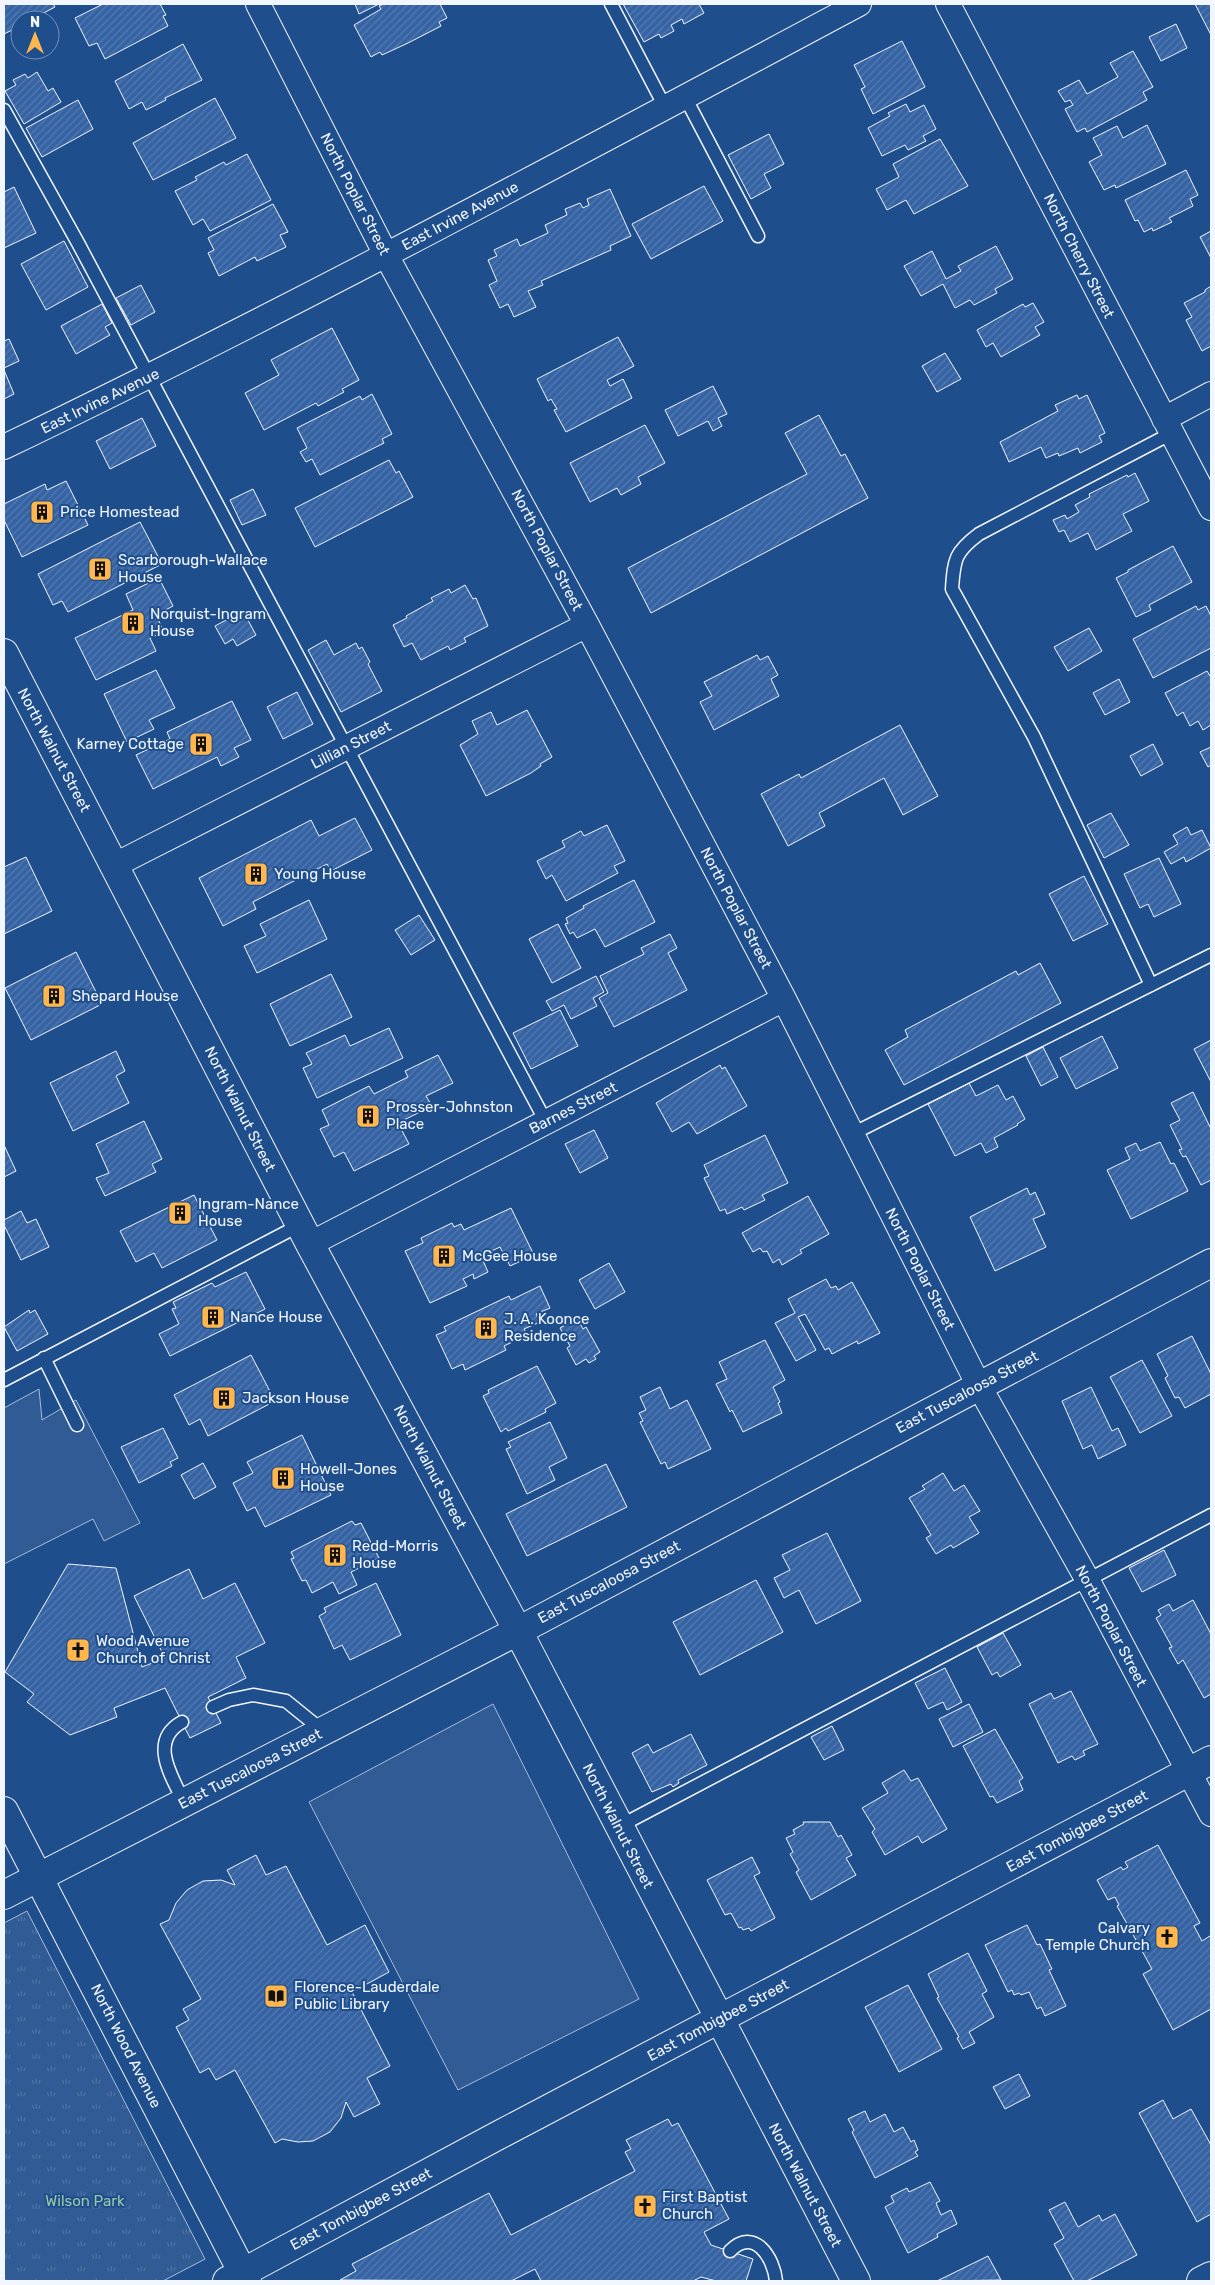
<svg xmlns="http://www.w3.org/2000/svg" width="1215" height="2285" viewBox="0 0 1215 2285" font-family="Rubik,sans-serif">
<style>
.grass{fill:url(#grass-tufts);stroke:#a8bbd7}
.pitch{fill:#305b95;stroke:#a8bbd7}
.building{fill:url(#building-hatch);stroke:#f2f6ff}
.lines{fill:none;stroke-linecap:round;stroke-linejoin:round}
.service-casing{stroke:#f2f6ff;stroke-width:15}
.minor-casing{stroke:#f2f6ff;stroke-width:26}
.tertiary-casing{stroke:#f2f6ff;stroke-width:30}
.secondary-casing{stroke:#f2f6ff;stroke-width:30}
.service{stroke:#1f4e8c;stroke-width:12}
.minor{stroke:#1f4e8c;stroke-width:24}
.tertiary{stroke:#1f4e8c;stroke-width:28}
.secondary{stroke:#1f4e8c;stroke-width:28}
.labels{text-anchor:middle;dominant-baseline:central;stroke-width:4;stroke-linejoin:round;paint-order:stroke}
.street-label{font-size:15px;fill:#f2f6ff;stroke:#1f4e8c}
.poi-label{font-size:15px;fill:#f2f6ff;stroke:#1f4e8c;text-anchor:start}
.park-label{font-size:15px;fill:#97c8a6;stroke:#1f4e8c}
</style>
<defs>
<pattern id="grass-tufts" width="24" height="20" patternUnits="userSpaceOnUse" patternTransform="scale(1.25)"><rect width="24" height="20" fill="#305b95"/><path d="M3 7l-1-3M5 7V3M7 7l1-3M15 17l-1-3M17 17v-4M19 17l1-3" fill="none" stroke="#4e73a5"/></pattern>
<pattern id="building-hatch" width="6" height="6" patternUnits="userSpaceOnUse" patternTransform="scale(1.25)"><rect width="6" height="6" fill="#3563a3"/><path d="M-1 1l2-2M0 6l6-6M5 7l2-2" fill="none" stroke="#537ab1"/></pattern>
</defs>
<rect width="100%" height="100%" fill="#1f4e8c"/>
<path class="grass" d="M27 1911 205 2259 163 2281H4V1923Z"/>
<path class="pitch" d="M39 1389 42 1420 76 1400 140 1523 104 1541 93 1519 4 1564V1408Z
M493 1704 639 1999 458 2090 309 1802Z"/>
<path class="building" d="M4 4H53L55 7 30 20H20V26L4 34Z
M103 4H160L166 15 163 16 168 26 105 59 97 43 89 46 75 18Z
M355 4H379L359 14Z
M384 4H440L447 18 439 22 441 26 408 43 382 55 380 52 371 57 354 25 381 9 379 6Z
M623 4H699L704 13 684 24 682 19 671 25 674 31 661 38 659 34 644 42Z
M1195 4H1211V35Z
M1176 24 1187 48 1161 61 1149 37Z
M902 41 925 87 873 114 861 89 865 87 854 65Z
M183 44 202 80 165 98 166 100 146 110 142 102 129 109 115 81Z
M1133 51 1153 87 1143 92 1147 100 1087 132 1085 128 1077 132 1065 109 1073 105 1070 100 1065 102 1058 91 1079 80 1087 94 1118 77 1110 63Z
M37 72 48 91 53 88 61 102 24 124 5 91 16 85 13 80 25 74 28 78Z
M215 98 236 138 153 180 133 143Z
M78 100 93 129 42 157 26 128Z
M906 104 910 112 924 105 936 129 923 136 926 141 908 150 905 145 882 156 868 128 890 116 888 113Z
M1147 125 1166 164 1116 188 1115 185 1104 190 1089 162 1102 155 1093 138 1117 126 1123 138Z
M769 134 784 164 764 174 771 188 751 199 728 155Z
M940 139 968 186 914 214 906 200 887 210 876 189 899 177 893 164Z
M247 154 271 200 210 231 203 219 193 225 175 191 197 180 195 177 224 162 226 165Z
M1186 170 1198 195 1190 199 1193 206 1169 218 1172 222 1153 231 1152 228 1144 232 1138 220 1135 221 1125 200Z
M704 186 723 221 651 259 632 224Z
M14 187 36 233 4 248V192Z
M610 189 631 236 610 246 611 250 541 281 543 285 528 291 536 307 514 317 508 304 500 308 489 285 497 281 488 260 497 256 494 250 517 239 520 246 548 233 545 225 567 215 565 209 580 203 583 208 589 205 587 199Z
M273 204 288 232 280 235 286 247 257 261 255 257 219 276 208 253 214 250 208 238Z
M1211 231V258L1200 237Z
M64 241 88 287 46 310 21 264Z
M996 246 1013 279 995 289 997 293 974 305 970 300 955 308 943 284 921 296 904 266 932 251 946 279 961 271 958 266Z
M141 285 155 312 131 325 116 298Z
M1211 286V346L1202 351 1186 320 1192 317 1184 303 1205 292V290Z
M1033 303 1044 322 1035 327 1040 335 1001 357 993 343 986 347 977 330 1023 304 1025 307Z
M102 304 112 323 105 327 110 335 76 354 61 326Z
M332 328 359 380 342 389 344 392 318 406 316 403 264 430 245 393 279 375 271 360Z
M618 337 634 366 607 380 610 386 623 379 632 398 566 432 554 410 557 409 551 399 548 401 537 379Z
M9 339 19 361 4 368V341Z
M945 353 961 379 937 392 922 366Z
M4 370 14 394 4 399Z
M713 386 727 414 718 418 722 426 713 431 708 421 678 436 665 410Z
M372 394 392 434 382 439 384 443 320 475 312 459 306 462 300 452 307 448 297 428 360 396 362 400Z
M1077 395 1079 399 1087 395 1105 433 1099 436 1102 442 1080 453 1078 448 1059 456 1058 453 1046 458 1041 447 1009 462 1000 442 1058 411 1055 405Z
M819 415 841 456 845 454 868 498 651 613 628 568 807 474 785 433Z
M142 418 156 446 110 469 96 441Z
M645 425 665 463 638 477 641 484 621 495 617 488 590 502 570 463Z
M389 460 396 473 399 471 413 497 315 547 295 508Z
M1135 473 1149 501 1123 514 1132 531 1096 550 1088 533 1070 542 1064 530 1059 532 1053 520 1065 515 1067 519 1079 512 1075 505 1090 497 1089 494 1127 475 1128 477Z
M66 481 88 525 22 557 4 520V504L45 484 47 490Z
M253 489 266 515 242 525 230 500Z
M140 522 162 564 68 612 62 601 53 605 38 574Z
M1173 546 1192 582 1149 605 1151 610 1136 617 1116 578 1128 572V570Z
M159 578 173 606 156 615 164 632 150 638 156 651 96 680 75 638 133 610 126 594Z
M465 585 473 599 476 598 488 626 464 638 466 642 450 650 448 646 421 660 412 643 404 647 393 625 407 618 406 616 433 601 431 598 449 589 451 593Z
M1196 606 1198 610 1206 606 1211 616V648L1153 678 1133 639Z
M243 611 256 635 237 646 233 639 225 644 215 626Z
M1089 628 1102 651 1068 671 1054 647Z
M326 640 334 655 356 643 359 649 362 647 370 662 368 664 382 691 341 712 308 650Z
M757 655 760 660 768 656 778 675 771 679 779 696 714 730 700 702 712 696 704 682Z
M156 670 175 708 149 720 154 729 127 742 104 694Z
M1207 671 1210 676 1211 675V725L1203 730 1198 721 1190 726 1183 712 1177 716 1165 693Z
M1119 679 1130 702 1105 715 1093 693Z
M297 692 313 724 283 739 267 707Z
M232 701 251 740 234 748 239 757 221 766 217 757 153 789 136 755 170 739 167 732Z
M527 710 552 757 540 764 541 766 531 773 486 796 460 745 478 734 472 721 491 712 497 725Z
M900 725 938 796 903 815 884 778 819 813 825 826 788 846 761 794 799 774 801 778Z
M1153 744 1163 764 1141 776 1130 756Z
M1211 747V765L1208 767 1200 752Z
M1111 813 1129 845 1104 858 1087 825Z
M355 818 372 850 331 871 327 864 253 902 256 909 223 926 199 878 311 820 319 836Z
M607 825 625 861 614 866 618 873 566 901 552 875 546 879 537 861 565 847 562 841 581 831 584 836Z
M1187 827 1191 835 1202 830 1211 848 1186 862 1184 857 1171 864 1164 852 1178 844 1173 835Z
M26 857 52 911 4 934V867Z
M1159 858 1181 904 1154 917 1148 904 1140 908 1124 874Z
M1084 876 1108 924 1073 941 1049 894Z
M634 880 655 922 605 947 595 929 577 938 573 932 570 934 565 924 568 923 566 918 584 908 583 906Z
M309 900 327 939 257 973 244 946 266 936 260 924Z
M419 915 435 940 411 955 395 930Z
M558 924 581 968 552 983 529 939Z
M670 934 677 948 668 953 687 990 614 1027 599 998 608 993 600 976 644 954 641 948Z
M76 952 102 1004 31 1040 5 988Z
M1040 963 1061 1003 904 1085 885 1050 908 1037 905 1030 1016 971 1018 975Z
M331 974 352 1017 290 1046 270 1004Z
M596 976 604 992 593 998 597 1006 571 1019 564 1005 552 1011 546 1001Z
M560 1010 578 1046 531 1069 513 1033Z
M389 1028 403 1058 317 1098 303 1068 312 1064 306 1053 345 1035 350 1046Z
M1102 1036 1118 1068 1076 1089 1060 1058Z
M1211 1040V1082L1194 1049Z
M1043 1047 1058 1077 1041 1086 1026 1056Z
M116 1051 125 1071 116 1076 129 1103 73 1131 50 1083Z
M438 1055 453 1083 426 1096 432 1106 398 1123 409 1144 354 1171 344 1152 334 1157 320 1129 329 1125 322 1110 369 1086 374 1094 408 1077 405 1071Z
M720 1065 722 1069 725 1067 747 1106 697 1134 689 1122 672 1132 656 1103Z
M969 1083 976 1096 998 1085 1006 1100 1013 1096 1025 1119 1017 1124 1018 1125 994 1138 998 1147 986 1153 981 1143 955 1156 928 1104Z
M1193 1092 1211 1129V1180L1201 1185 1186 1156 1183 1157 1179 1150 1182 1149 1170 1125 1180 1120 1171 1103Z
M144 1121 162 1159 152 1164 156 1172 105 1196 96 1178 109 1173 96 1144Z
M594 1130 608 1158 580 1173 565 1144Z
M765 1135 788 1183 762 1195 765 1200 744 1210 742 1207 727 1214 725 1209 720 1211 704 1178 709 1176 704 1165Z
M1160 1142 1171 1164 1174 1163 1188 1191 1131 1219 1107 1170 1130 1159 1125 1148 1136 1143 1140 1151Z
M4 1145 16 1171 4 1177Z
M1027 1188 1030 1195 1035 1192 1045 1214 1033 1219 1046 1247 995 1271 970 1217Z
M194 1195 217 1240 162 1268 154 1253 136 1262 120 1231Z
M808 1196 829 1234 800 1250 802 1253 782 1265 779 1259 773 1263 767 1251 763 1252 760 1248 753 1252 742 1233Z
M511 1208 534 1255 510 1266 500 1247 481 1256 488 1272 474 1279 473 1274 463 1279 467 1286 430 1303 405 1251 423 1243 421 1238 452 1223 454 1227 461 1224 464 1230Z
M21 1211 27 1223 36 1219 49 1247 21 1260 4 1225V1220Z
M609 1263 625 1292 595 1309 579 1280Z
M246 1272 265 1309 170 1356 159 1334 179 1324 172 1309 176 1308 173 1302 212 1283 215 1287Z
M826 1279 831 1288 836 1286 838 1290 852 1282 880 1333 858 1344 857 1341 832 1354 829 1348 825 1350 805 1314 798 1317 816 1350 796 1361 775 1323 795 1313 788 1299Z
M540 1286 550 1308 536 1314 540 1322 524 1329 527 1335 504 1346 506 1350 465 1370 463 1364 452 1369 436 1335 446 1331 444 1327 509 1296 511 1300Z
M29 1310 30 1313 35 1310 48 1334 17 1351 4 1327Z
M577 1318 583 1329 586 1327 600 1352 594 1356 596 1359 589 1363 586 1359 576 1365 567 1348 570 1346 560 1328Z
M1192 1336 1211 1374V1394L1185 1408 1179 1397 1175 1398 1165 1378 1168 1376 1157 1354Z
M765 1340 785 1380 773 1387 780 1402 778 1403 782 1413 743 1432 732 1410 730 1412 716 1384 727 1379 719 1362Z
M251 1355 275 1401 208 1436 200 1419 189 1425 174 1395Z
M1142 1360 1172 1416 1140 1433 1110 1377Z
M537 1366 556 1403 545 1409 546 1412 508 1431 506 1428 501 1432 483 1396 489 1393 488 1390Z
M660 1387 670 1409 687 1400 711 1449 668 1469 665 1462 661 1464 640 1422 643 1421 639 1413 646 1410 640 1397Z
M1091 1387 1112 1431 1118 1428 1126 1445 1098 1459 1092 1445 1083 1449 1062 1401Z
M550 1422 567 1458 549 1467 555 1480 527 1494 506 1449 511 1447 508 1442Z
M163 1428 178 1458 170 1462 172 1466 139 1483 121 1447Z
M302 1435 331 1495 265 1527 255 1507 247 1511 233 1483 253 1473 247 1462Z
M203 1463 216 1487 194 1499 181 1475Z
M606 1464 627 1507 527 1556 506 1514Z
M943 1473 954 1491 964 1485 969 1493 980 1511 969 1517 979 1533 953 1548 951 1545 936 1554 926 1538 931 1535 909 1498 925 1489 922 1486Z
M352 1521 355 1525 361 1523 379 1558 351 1572 357 1585 339 1594 333 1582 312 1593 306 1580 302 1581 291 1559 294 1558 291 1552Z
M827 1533 861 1601 816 1624 799 1590 784 1598 774 1578 790 1570 782 1555Z
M1164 1550 1176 1575 1142 1592 1129 1568Z
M68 1564 116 1568 142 1667 165 1658 134 1596 189 1569 203 1599 235 1583 265 1643 236 1657 246 1678 208 1697 221 1723 190 1738 165 1688 114 1708 117 1717 70 1735 27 1702 34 1694 5 1672Z
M756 1580 783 1632 700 1675 673 1622Z
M376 1583 401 1635 350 1660 342 1645 334 1649 319 1616 326 1612 324 1608Z
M1193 1600 1211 1634V1694L1204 1698 1183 1660 1178 1664 1169 1648 1172 1647 1156 1618 1161 1615 1158 1610 1169 1604 1173 1611Z
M1003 1633 1021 1665 1000 1677 997 1672 992 1675 977 1647Z
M945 1668 962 1702 947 1710 943 1702 928 1709 915 1683Z
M1071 1691 1098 1744 1083 1751 1085 1755 1075 1760 1072 1756 1058 1763 1029 1704 1051 1693 1054 1699Z
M969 1704 983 1732 953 1747 939 1719Z
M832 1726 844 1750 824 1760 811 1737Z
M995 1729 1023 1778 1019 1781 1023 1790 997 1803 993 1796 990 1797 963 1746Z
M691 1734 707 1765 678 1780 679 1783 673 1787 671 1784 652 1792 632 1753 648 1744 653 1753Z
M904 1770 911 1781 918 1778 947 1829 922 1843 918 1836 885 1855 872 1832 875 1829 862 1808 888 1793 882 1783Z
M803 1822H830L838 1837 841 1835 852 1855 846 1858 856 1875 811 1900 796 1872 799 1870 790 1854 793 1852 786 1838 795 1834 793 1830 804 1824Z
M1158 1845 1200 1923 1194 1926 1202 1941 1210 1936 1211 1938V2009L1173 2030 1143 1974 1152 1969 1117 1906 1119 1905 1115 1897 1108 1900 1097 1880 1121 1867 1123 1870 1128 1867 1125 1862Z
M256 1855 266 1875 286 1866 327 1945 365 1925 389 1972 352 1992 390 2066 367 2078 380 2104 354 2117 346 2102 341 2118 330 2132 313 2141 298 2142 282 2139 275 2143 235 2070 216 2080 209 2068 200 2073 176 2027 189 2020 183 2009 201 1999 160 1924 169 1920 176 1903 187 1890 203 1881 221 1880 235 1885 227 1870Z
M752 1857 760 1873 754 1876 775 1918 751 1931 749 1928 743 1930 741 1927 739 1928 731 1913 725 1915 707 1880Z
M1027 1925 1037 1945 1040 1944 1052 1969 1049 1970 1066 2006 1045 2016 1041 2007 1037 2009 1029 1992 1021 1995 1019 1993 1014 1995 1012 1990 1008 1992 985 1945Z
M968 1953 987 1991 982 1994 994 2017 969 2032 975 2043 963 2049 957 2038 959 2037 937 1998 939 1997 928 1974Z
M908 1985 942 2049 899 2072 865 2007Z
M1019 2074 1030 2096 1005 2109 993 2087Z
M1163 2100 1173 2119 1191 2109 1211 2145V2214L1197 2222 1139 2113Z
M865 2111 870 2122 885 2114 894 2132 903 2127 911 2142 914 2140 918 2150 915 2152 918 2156 875 2178 852 2132 854 2130 848 2119Z
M668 2119 672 2126 678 2123 729 2219 704 2232 711 2245 753 2259 746 2281H716L701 2277 693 2281H541L535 2269 511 2281 340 2280 356 2271 352 2264 489 2193 511 2235 635 2171 625 2152 631 2149 626 2140Z
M930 2182 940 2201 936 2203 941 2215 951 2210 957 2224 937 2234 938 2237 908 2253 885 2207 894 2202 891 2196 907 2188 909 2192Z
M1065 2202 1078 2227 1099 2215 1102 2221 1115 2214 1137 2255 1087 2281H1074L1054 2244 1064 2238 1049 2210Z
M988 2256 1001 2280 937 2281Z"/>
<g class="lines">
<g class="service-casing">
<path id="service" d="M611 4 665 107
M685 97 758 236
M4 110 78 243 546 1122
M1151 985 1034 737 952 589C954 559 955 552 979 534L1172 433
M852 1134 1211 955
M44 1358 77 1425
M4 1380 300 1225
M213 1707 229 1700 253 1695 286 1701 323 1731
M182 1722C148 1741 172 1777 184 1802
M618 1827 1211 1515
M730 2251C754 2226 774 2258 776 2281"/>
</g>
<g class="minor-casing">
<path id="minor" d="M258 4 386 255 587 625 784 999 979 1386 1087 1579 1211 1814
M948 4 1211 508
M1164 419 1211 394
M4 447C293 308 576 155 859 4
M115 865 587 625
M310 1244 784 999"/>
</g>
<g class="tertiary-casing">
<path id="tertiary" d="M4 653 310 1244 518 1631 856 2281
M4 1895 518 1631 1211 1263
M227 2281 497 2136 1211 1760
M1201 2281 1211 2276"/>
</g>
<g class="secondary-casing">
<path id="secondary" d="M4 1811 247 2281"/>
</g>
<use href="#service" class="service"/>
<use href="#minor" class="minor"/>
<use href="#tertiary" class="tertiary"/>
<use href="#secondary" class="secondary"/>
</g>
<defs>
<g id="building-square" transform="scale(1.25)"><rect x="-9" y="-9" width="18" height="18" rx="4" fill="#ffb74d" stroke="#1f4e8c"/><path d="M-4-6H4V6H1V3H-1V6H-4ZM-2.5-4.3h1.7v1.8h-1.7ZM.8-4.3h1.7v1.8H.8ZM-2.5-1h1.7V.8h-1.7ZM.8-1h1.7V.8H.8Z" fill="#111"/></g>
<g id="church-square" transform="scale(1.25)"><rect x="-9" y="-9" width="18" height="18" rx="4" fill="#ffb74d" stroke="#1f4e8c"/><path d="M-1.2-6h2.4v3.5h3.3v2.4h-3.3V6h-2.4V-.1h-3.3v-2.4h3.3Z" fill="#111"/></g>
<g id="library-square" transform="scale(1.25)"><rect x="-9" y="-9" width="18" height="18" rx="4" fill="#ffb74d" stroke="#1f4e8c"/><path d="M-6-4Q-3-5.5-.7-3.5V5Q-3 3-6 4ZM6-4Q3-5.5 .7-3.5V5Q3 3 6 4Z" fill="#111"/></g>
</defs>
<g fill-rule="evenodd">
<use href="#building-square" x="42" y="512"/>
<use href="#building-square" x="100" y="569"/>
<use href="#building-square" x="133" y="623"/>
<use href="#building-square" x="201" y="744"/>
<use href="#building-square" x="256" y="874"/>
<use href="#building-square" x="54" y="996"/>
<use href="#building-square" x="368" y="1116"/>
<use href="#building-square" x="180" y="1213"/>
<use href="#building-square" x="444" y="1256"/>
<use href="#building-square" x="213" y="1317"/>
<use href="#building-square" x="486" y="1328"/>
<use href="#building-square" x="224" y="1398"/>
<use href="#building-square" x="283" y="1478"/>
<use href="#building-square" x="335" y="1555"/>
<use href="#church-square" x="78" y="1650"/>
<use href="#church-square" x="1167" y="1937"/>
<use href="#library-square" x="276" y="1996"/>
<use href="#church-square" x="645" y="2206"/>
</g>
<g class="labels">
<g class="street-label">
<text transform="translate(355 194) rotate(63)">North Poplar Street</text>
<text transform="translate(460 216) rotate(-28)">East Irvine Avenue</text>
<text transform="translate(1079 256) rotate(63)">North Cherry Street</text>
<text transform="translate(100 401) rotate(-26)">East Irvine Avenue</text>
<text transform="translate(547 550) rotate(62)">North Poplar Street</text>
<text transform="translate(351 745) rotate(-27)">Lillian Street</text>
<text transform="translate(54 750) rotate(62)">North Walnut Street</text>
<text transform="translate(736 908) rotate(62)">North Poplar Street</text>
<text transform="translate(573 1108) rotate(-27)">Barnes Street</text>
<text transform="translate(240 1109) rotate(63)">North Walnut Street</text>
<text transform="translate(920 1269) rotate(63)">North Poplar Street</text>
<text transform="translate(967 1392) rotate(-28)">East Tuscaloosa Street</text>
<text transform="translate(430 1467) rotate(62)">North Walnut Street</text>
<text transform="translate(609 1582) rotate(-28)">East Tuscaloosa Street</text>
<text transform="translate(1111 1626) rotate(62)">North Poplar Street</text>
<text transform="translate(250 1769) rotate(-27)">East Tuscaloosa Street</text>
<text transform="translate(618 1826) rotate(63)">North Walnut Street</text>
<text transform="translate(1077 1831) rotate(-28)">East Tombigbee Street</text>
<text transform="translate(718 2020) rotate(-28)">East Tombigbee Street</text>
<text transform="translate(126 2046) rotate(63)">North Wood Avenue</text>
<text transform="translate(805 2185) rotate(62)">North Walnut Street</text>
<text transform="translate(361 2209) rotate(-28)">East Tombigbee Street</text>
</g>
<g class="poi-label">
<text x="60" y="512">Price Homestead</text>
<text x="118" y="560">Scarborough-Wallace<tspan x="118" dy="17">House</tspan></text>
<text x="150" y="614">Norquist-Ingram<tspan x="150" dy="17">House</tspan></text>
<text x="184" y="744" text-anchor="end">Karney Cottage</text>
<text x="274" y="874">Young House</text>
<text x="72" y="996">Shepard House</text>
<text x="386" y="1107">Prosser-Johnston<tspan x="386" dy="17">Place</tspan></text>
<text x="198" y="1204">Ingram-Nance<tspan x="198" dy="17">House</tspan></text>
<text x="462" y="1256">McGee House</text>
<text x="230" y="1317">Nance House</text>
<text x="504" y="1319">J. A. Koonce<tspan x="504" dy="17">Residence</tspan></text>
<text x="242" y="1398">Jackson House</text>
<text x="300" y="1469">Howell-Jones<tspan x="300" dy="17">House</tspan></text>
<text x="352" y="1546">Redd-Morris<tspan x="352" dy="17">House</tspan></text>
<text x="96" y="1641">Wood Avenue<tspan x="96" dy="17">Church of Christ</tspan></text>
<text x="1150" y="1928" text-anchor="end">Calvary<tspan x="1150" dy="17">Temple Church</tspan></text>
<text x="294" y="1987">Florence-Lauderdale<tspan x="294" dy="17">Public Library</tspan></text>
<text x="662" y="2197">First Baptist<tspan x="662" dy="17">Church</tspan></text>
</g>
<g class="park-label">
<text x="85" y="2201">Wilson Park</text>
</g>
</g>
<rect width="1215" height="2285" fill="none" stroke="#f2f6ff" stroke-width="10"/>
<g transform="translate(35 35)"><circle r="24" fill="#1f4e8c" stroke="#7391ba"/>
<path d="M0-4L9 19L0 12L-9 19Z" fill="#ffb74d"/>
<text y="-8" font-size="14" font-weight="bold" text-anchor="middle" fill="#f2f6ff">N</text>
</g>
</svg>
